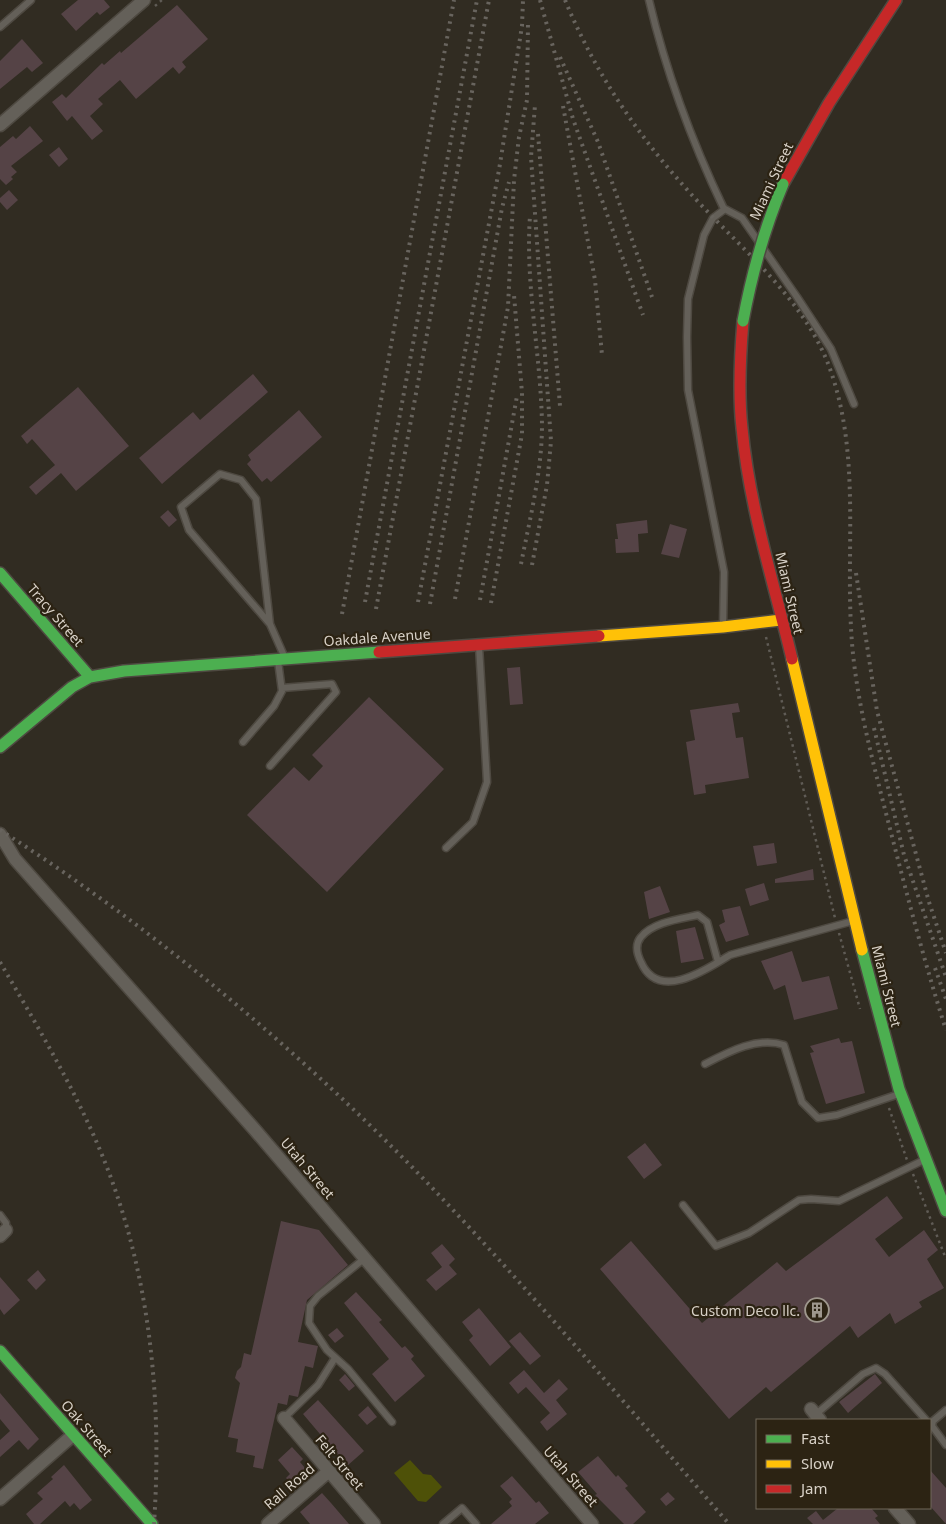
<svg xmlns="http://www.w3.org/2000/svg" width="946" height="1524" viewBox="0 0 946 1524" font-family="'Noto Sans',sans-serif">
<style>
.green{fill:#4e5108}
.building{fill:#554346}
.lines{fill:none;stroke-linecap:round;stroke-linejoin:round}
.lane-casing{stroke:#4e4941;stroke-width:9}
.street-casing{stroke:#4e4941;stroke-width:15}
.fast-casing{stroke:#4e4941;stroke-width:14}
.slow-casing{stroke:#4e4941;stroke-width:14}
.jam-casing{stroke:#4e4941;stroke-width:14}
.path{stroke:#605c56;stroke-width:2.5;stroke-dasharray:2.5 4;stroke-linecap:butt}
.lane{stroke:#646059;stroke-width:6}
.street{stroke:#646059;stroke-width:12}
.fast{stroke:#4caf50;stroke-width:11}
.slow{stroke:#ffc107;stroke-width:11}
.jam{stroke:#c62828;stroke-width:11}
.rail{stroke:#68645e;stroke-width:4;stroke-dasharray:2.5 5;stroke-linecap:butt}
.fast-bridge-casing{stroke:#4e4941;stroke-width:14;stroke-linecap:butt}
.fast-bridge{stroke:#4caf50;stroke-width:11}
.labels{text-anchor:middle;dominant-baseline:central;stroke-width:4.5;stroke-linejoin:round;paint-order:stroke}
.street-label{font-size:14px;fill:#d8d1c7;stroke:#2c2313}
.poi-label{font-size:14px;fill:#d8d1c7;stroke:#2c2313;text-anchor:end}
</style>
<rect width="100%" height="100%" fill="#312c22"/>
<path class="green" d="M410 1460 423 1474 431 1475 442 1487 426 1502 418 1501 394 1473Z"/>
<path class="building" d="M78 0H104L110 7 100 15 97 12 76 31 61 14Z
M177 5 208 39 182 62 186 67 179 74 173 67 136 99 120 80 98 99 103 104 90 116 103 131 92 140 72 116 67 121 52 102 62 94 66 98 102 63 104 65 120 51 121 53Z
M22 39 43 63 32 72 27 67 0 89V61Z
M30 126 43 141 11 166 17 172 11 177 13 179 6 185 0 179V147L13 136 16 139Z
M59 147 68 159 59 167 49 155Z
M9 190 18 200 7 210 0 202V198Z
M253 374 268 392 162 484 139 458 193 412 200 420Z
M78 387 129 446 76 491 61 473 36 495 29 487 55 465 32 439 27 444 21 436Z
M299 410 322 437 271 482 267 478 262 482 247 464 251 460 248 455Z
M168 510 177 520 169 527 160 517Z
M647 520 648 533 638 534 639 552 616 553 615 539H618L616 524Z
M670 524 687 529 679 558 661 554Z
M520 667 523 704 510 705 507 668Z
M369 697 444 769 327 892 247 815 294 767 309 781 323 766 312 755Z
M738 703 740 712 732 713 736 738 743 737 749 778 705 785 706 793 694 795 686 742 695 740 690 710Z
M774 843 777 863 757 866 753 846Z
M813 869 814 880 775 883V879Z
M764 883 769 900 750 906 745 889Z
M660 886 670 912 649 919 644 892Z
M740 906 749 935 726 942 719 925 725 922 722 910Z
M695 927 704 959 681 963 676 931Z
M792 951 802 982 829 976 838 1009 794 1020 785 985 774 990 761 961Z
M839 1038 841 1043 852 1041 865 1093 826 1104 810 1053 814 1052 810 1046Z
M645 1143 662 1165 644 1179 627 1157Z
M887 1196 903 1218 875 1239 889 1257 924 1230 938 1250 927 1259 944 1288 919 1302 922 1307 895 1324 890 1313 858 1338 850 1326 771 1392 766 1387 729 1419 600 1269 631 1241 702 1323 777 1262 786 1271Z
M281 1221 319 1230 348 1265 307 1300 298 1342 318 1346 313 1368 305 1366 298 1397 289 1395 287 1405 278 1403 263 1469 253 1467 255 1456 236 1452 238 1439 228 1437 240 1383 235 1378 237 1371 241 1367 244 1353 251 1355Z
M442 1244 455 1259 449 1265 457 1274 436 1291 426 1280 442 1267 431 1253Z
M38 1270 46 1280 36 1290 27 1280Z
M0 1277 20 1300 4 1315 0 1309Z
M356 1292 382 1320 379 1322 402 1348 405 1346 414 1356 411 1359 425 1376 395 1402 372 1374 389 1359 344 1303Z
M479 1308 511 1347 490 1366 469 1340 473 1336 462 1322Z
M337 1328 344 1336 335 1343 328 1335Z
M520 1332 541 1356 530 1365 509 1341Z
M524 1370 544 1393 559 1379 568 1389 556 1400 567 1414 547 1431 540 1422 550 1413 526 1387 518 1394 509 1383Z
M345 1374 355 1386 349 1391 339 1380Z
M875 1374 882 1383 848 1413 839 1402Z
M0 1393 39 1439 28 1450 19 1440 0 1457V1440L10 1431 0 1419Z
M318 1400 364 1451 347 1466 303 1414Z
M368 1406 377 1417 367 1425 358 1415Z
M292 1447 303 1459 300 1462 310 1474 295 1488 286 1478 290 1474 278 1460Z
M598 1456 616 1477 618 1475 628 1486 625 1488 646 1512 633 1524H624L595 1495 597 1494 578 1472Z
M64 1465 92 1500 80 1510 74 1503 70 1507 65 1501 40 1524H34L26 1514 43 1499 37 1493 53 1479 51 1477Z
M930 1470 946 1488V1524L930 1506Z
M512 1476 536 1503 539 1501 549 1513 535 1524H491L512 1506 509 1502 512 1499 500 1486Z
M668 1492 675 1499 666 1506 660 1499Z
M322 1493 331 1503 349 1524H310L300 1512Z
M838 1508H871L878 1516 875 1518 880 1524H813L807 1518 816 1511 823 1520Z"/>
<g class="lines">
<g class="lane-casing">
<path id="lane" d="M649 0C666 72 692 142 724 209
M0 27 31 0
M270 624 256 499 241 480 220 474 181 507 189 530 270 624 285 658
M723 626 724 572 688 390 687 337 688 299 704 235 713 218 725 209 742 218 797 297 831 349 854 404
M243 742 274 706 282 691 278 661
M270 766 336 692 332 684 282 688
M446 848 473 822 487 782 479 646
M718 962 707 922 698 915C680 919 653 922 641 937 635 944 637 954 641 962 658 1002 706 970 730 955L853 921
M705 1064C728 1052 758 1036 784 1045L802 1102 818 1118 837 1115 899 1094
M683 1205 716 1246 749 1233 799 1200 811 1199 839 1201 924 1160
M0 1215 6 1223V1230
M365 1258 318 1296 310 1306 309 1323 327 1350 348 1369 392 1422
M946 1410 933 1421 932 1426 946 1445
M815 1415 863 1374 876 1368 885 1374 926 1420
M284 1418 318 1385 335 1358
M443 1524 462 1508 476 1524"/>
</g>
<g class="street-casing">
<path id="street" d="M0 125 144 0
M0 834 15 859 255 1130 592 1524
M0 1236 6 1230
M811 1409 820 1420
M284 1418 374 1524
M0 1499 73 1435
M895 1508 909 1524
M268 1524 329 1471"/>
</g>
<g class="fast-casing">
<path id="fast" d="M0 573 90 677
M0 747 72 687 90 677 124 671 379 652
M862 950 899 1089 946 1211
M0 1351 152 1524"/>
</g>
<g class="slow-casing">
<path id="slow" d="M599 636 723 627 781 620
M792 659 862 950"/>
</g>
<g class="jam-casing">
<path id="jam" d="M783 184 829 103 896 0
M743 321C740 357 738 392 742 428 749 506 774 583 792 659
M379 652 599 636"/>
</g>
<path class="path" d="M155 6 162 0
M766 637 835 918
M839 933 860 1009
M889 1108 907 1160
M913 1174 946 1259"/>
<use href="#lane" class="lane"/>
<use href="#street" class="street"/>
<use href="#fast" class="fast"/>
<use href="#slow" class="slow"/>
<use href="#jam" class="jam"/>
<path class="rail" d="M540 0 573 119 643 315
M565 0C595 73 638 136 691 194 738 246 800 295 827 361 864 455 843 556 853 654 859 711 874 766 888 821 906 891 924 961 946 1030
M560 57 598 142 652 297
M563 106 595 280 602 355
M538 134 560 406
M521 564C530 518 542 471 542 425 541 355 525 285 530 216
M532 565 547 485 551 441 531 157 535 105
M856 573 877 711 929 902 946 953
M455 599 508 307 514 180 519 137 527 100 528 23
M480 600 517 396
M365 602 477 0
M418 602 499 170 522 26 523 0
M491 603 522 434V393L514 295
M430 604 502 208 509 182
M376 609 489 0
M342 614 454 0
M874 728 904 855 946 977
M0 830C146 923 290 1043 412 1167 523 1281 625 1404 729 1524
M0 962C39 1029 80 1097 108 1170 151 1283 162 1404 154 1524
M935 968 946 999"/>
<g class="fast-bridge-casing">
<path id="fast-bridge" d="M743 321C752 273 764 229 783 184"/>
</g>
<use href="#fast-bridge" class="fast-bridge"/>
</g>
<defs>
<g id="building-ring" transform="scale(1.25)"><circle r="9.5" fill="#2c2313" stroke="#9e978d" stroke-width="1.5"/><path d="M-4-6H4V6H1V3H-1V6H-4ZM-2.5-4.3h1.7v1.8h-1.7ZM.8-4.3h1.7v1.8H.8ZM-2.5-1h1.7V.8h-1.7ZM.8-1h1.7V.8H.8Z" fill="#9e978d"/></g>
</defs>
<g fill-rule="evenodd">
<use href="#building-ring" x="817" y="1310"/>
</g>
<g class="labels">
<g class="street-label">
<text transform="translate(771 181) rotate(-65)">Miami Street</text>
<text transform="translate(790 593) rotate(77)">Miami Street</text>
<text transform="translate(56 615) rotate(49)">Tracy Street</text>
<text transform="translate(377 637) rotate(-4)">Oakdale Avenue</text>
<text transform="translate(887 986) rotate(76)">Miami Street</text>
<text transform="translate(308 1168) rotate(50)">Utah Street</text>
<text transform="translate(87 1428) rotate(49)">Oak Street</text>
<text transform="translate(340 1462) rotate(50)">Felt Street</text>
<text transform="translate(571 1476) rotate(49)">Utah Street</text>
<text transform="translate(289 1486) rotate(-41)">Rall Road</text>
</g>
<g class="poi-label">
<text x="800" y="1310">Custom Deco llc.</text>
</g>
</g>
<rect x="756" y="1419" width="175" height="90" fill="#2c2313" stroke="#71695b"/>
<rect x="766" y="1435" width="25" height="8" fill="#4caf50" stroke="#71695b"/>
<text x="801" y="1444" font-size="15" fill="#d8d1c7">Fast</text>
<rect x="766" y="1460" width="25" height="8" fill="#ffc107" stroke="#71695b"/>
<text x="801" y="1469" font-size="15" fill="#d8d1c7">Slow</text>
<rect x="766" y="1485" width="25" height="8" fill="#c62828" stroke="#71695b"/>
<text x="801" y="1494" font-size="15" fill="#d8d1c7">Jam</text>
</svg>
